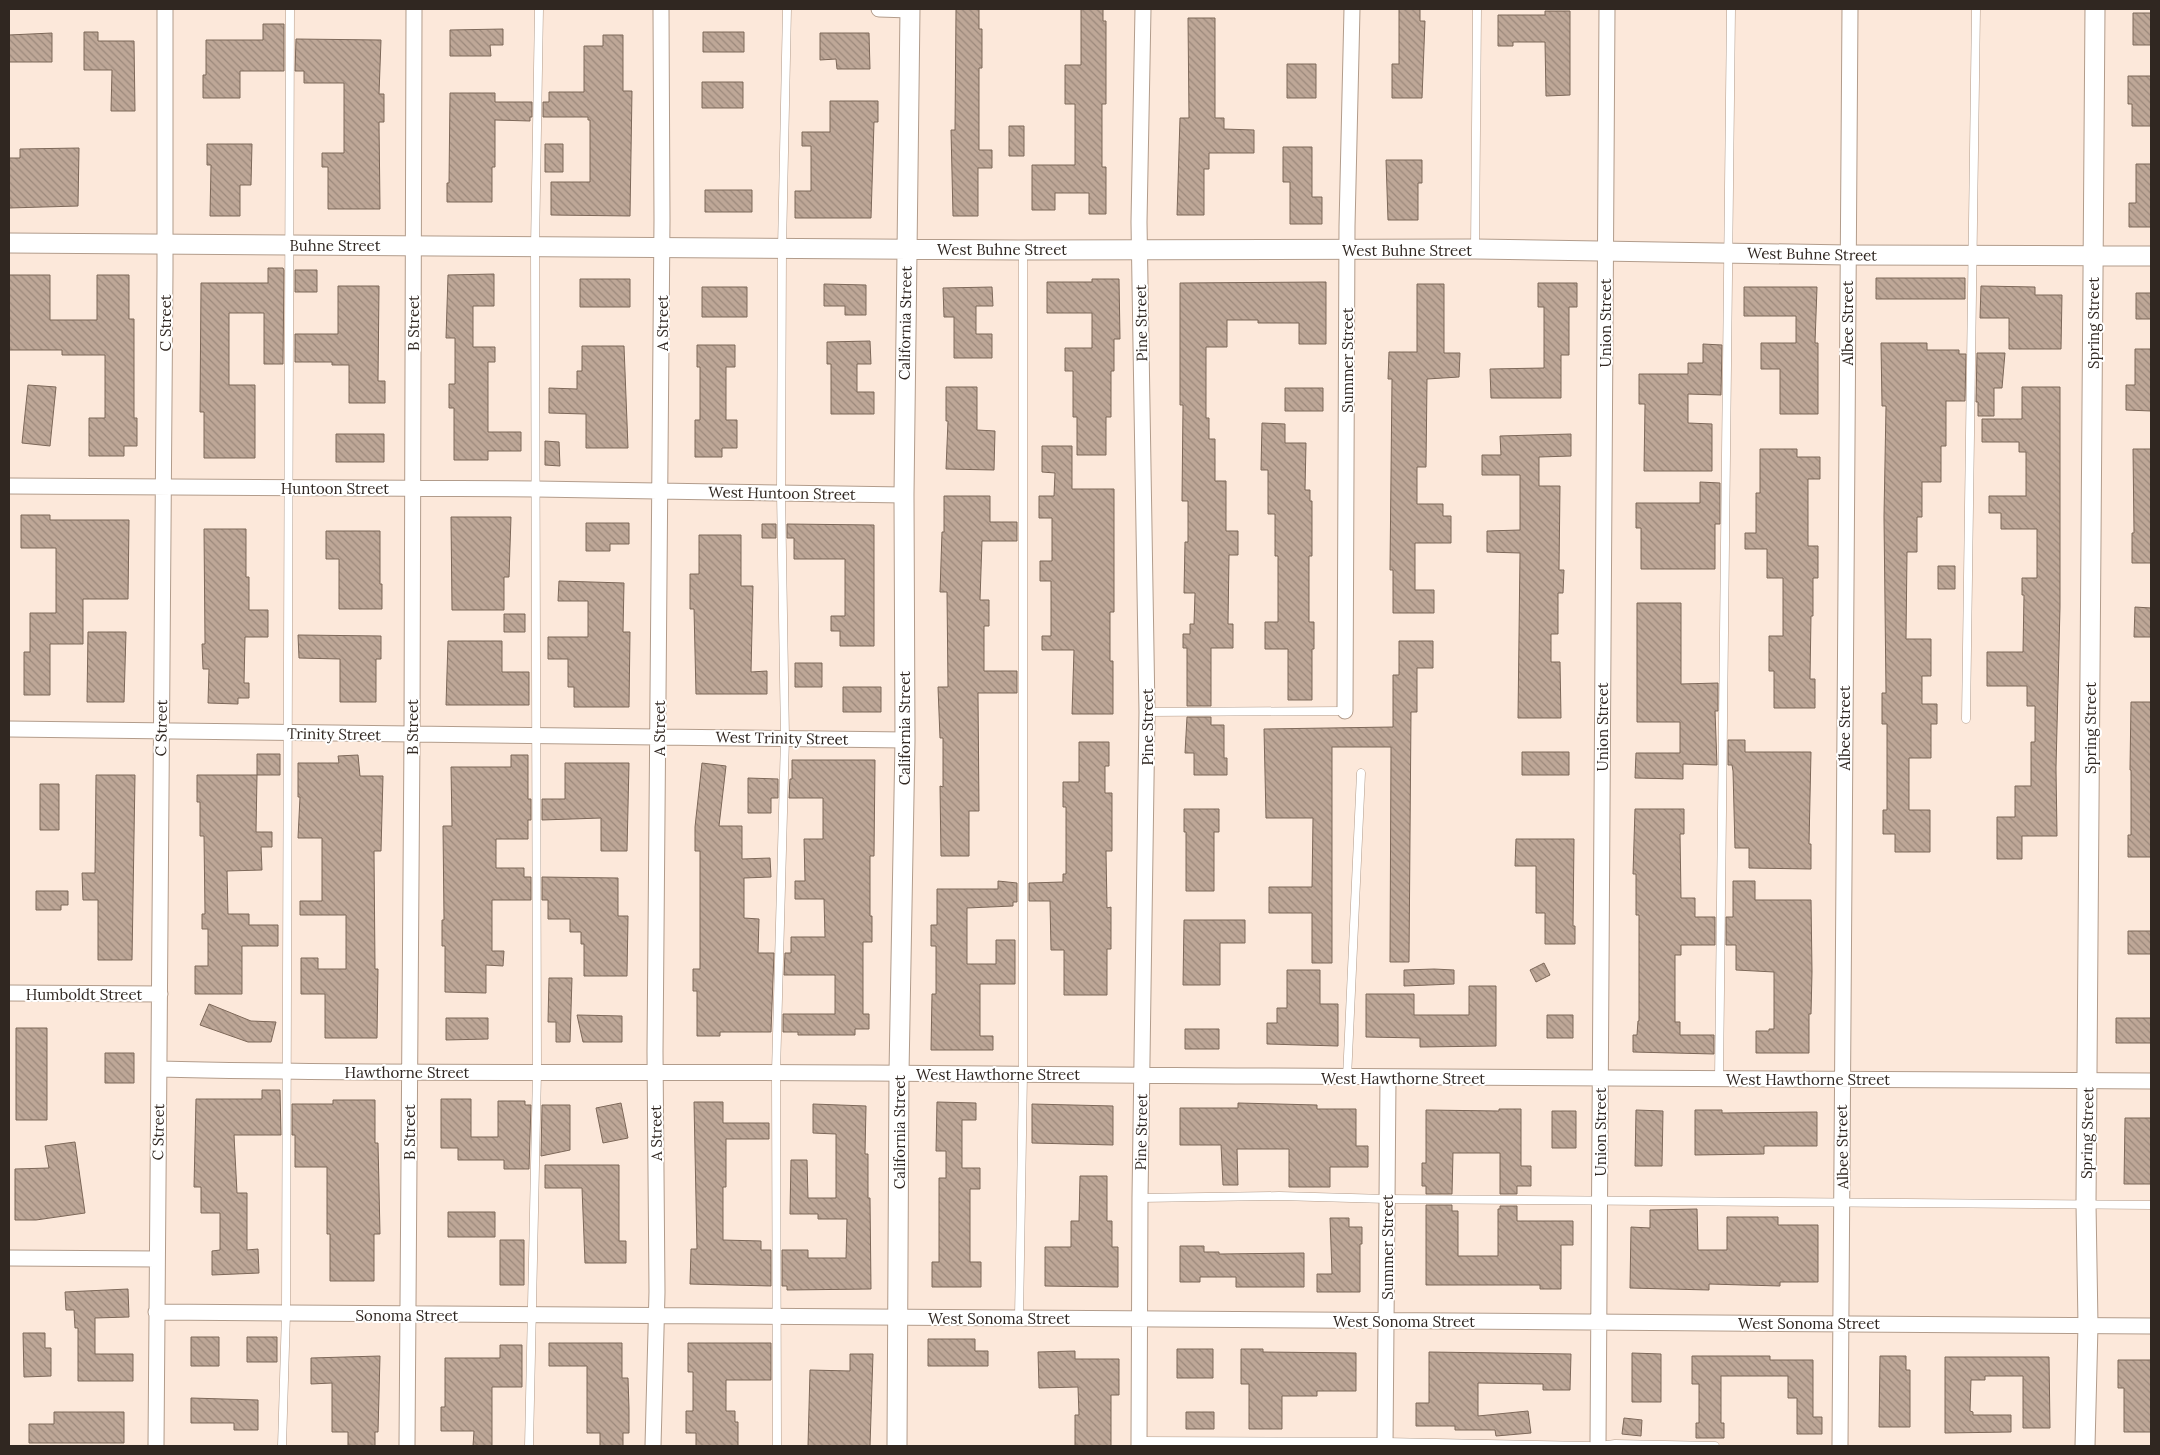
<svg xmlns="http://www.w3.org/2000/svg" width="2160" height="1455" viewBox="0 0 2160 1455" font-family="Lora,serif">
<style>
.building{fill:url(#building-back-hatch);stroke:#7d6859}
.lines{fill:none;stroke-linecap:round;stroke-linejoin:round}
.service-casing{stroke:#b29c8b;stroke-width:9}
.minor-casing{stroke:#b29c8b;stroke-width:17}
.tertiary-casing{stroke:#b29c8b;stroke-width:21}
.service{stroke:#fff;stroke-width:8}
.minor{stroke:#fff;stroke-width:15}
.tertiary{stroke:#fff;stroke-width:19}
.labels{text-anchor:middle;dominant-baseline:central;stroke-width:4;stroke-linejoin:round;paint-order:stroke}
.street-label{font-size:15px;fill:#302721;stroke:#fff}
</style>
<defs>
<pattern id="building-back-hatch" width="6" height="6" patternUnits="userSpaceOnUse" patternTransform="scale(1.25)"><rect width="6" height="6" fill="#bea797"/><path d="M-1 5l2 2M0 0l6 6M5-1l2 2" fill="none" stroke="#9b887b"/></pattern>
</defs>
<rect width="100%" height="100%" fill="#fce8da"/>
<path class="building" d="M956 9H979V29H982V68H979V150H992V168H978V216H953L951 130H955Z
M1081 9H1103V21H1106V104H1102V167H1106V214H1089V193H1055V210H1032V165H1075V104H1065V65H1081Z
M1399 9H1420V21H1425L1422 98H1392V64H1399Z
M1545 11H1570V95L1546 96 1545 42H1513V46H1498V15H1545Z
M2133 13H2151V45H2133Z
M1188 18H1215V118H1224V129L1254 130V153H1209V169H1204V215H1177L1180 118H1189Z
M263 24H284V71H240V98H203V75H206V40H263Z
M503 29V45H490L491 56H450V30Z
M84 32H98V41H134L135 111H111L112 70H84Z
M703 32H744V52H703Z
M52 33V62H9V35Z
M820 33H869L870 69H837L836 59 820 60Z
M603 35H623V91H632L630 216 551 215V182H590V120H588V117H543V102H549V92H584V46H603Z
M296 39 381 40 379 94H384V122H379L380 209H328V167H322V153H344V83H304V71H295Z
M1287 64H1316V98H1287Z
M2128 76H2151V126H2132V104H2128Z
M702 82H743V108H702Z
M450 93H495V102H532V117H530V121L495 120V167H492V202H447V183H449Z
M830 101H878V122H874L871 218H795V191H811V146H802V132H830Z
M1009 126H1024V156H1009Z
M207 144H252L251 185H240V216H210L211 165H207Z
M545 144H563V172H545Z
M1283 147H1312V197H1322V224H1290V182H1283Z
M79 148 78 206 9 208V158H20V149Z
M1386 160H1422V183H1418V220H1388Z
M2136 164H2151V227H2129V203H2136Z
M705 190H752V212H705Z
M268 268H283L284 270 283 364H264V313H229V385H255V458H204V412H200L201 283H268Z
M295 270H317V292H295Z
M494 274V306H473V347H495V362H488V432H521V451H488V460H454V408H449V384H455V338H446L448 275Z
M9 275H50V320H97V275H129V319H134V418H137V446H124V456H89V418H105V355H62V350H9Z
M1876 278H1965V299H1876Z
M580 279H630V307H580Z
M1092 279H1119L1120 339H1114V371H1111V417H1106V455H1077V417H1073V371H1065V348H1092V313H1047V282H1092Z
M1326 282V344H1299V323H1258V320H1227V347H1206V418H1209V439H1215V481H1226V531H1238V555H1229L1228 624H1233V648H1211V706H1187V648H1183V634H1190V624H1194L1195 593H1184L1185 542H1188V501H1182L1183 405H1180V283Z
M1538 283H1577V307H1569V355H1561V398H1491L1490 369 1544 368V307H1538Z
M824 284 866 285V315H845V306H824Z
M1417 284H1444V353H1460L1459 377 1427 379 1426 467H1417V504H1443V516H1451V543H1415V590H1434V613H1393V570H1390L1392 379H1388L1389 352H1417Z
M338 286H379L378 381H385V403H349V365H332V362H295V334H338Z
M1981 286 2035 287V295H2062L2061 349H2009V318H1980Z
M702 287H747V317H702Z
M992 287 993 306H976V334H992V358H954V317H944L943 288Z
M1744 287H1817L1815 343H1818V414H1780V369H1761V343H1796V316H1744Z
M2136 293H2151V319H2136Z
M870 341 871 364H857V392H874V414H831V364H827V342Z
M1881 343H1927V350H1959V354H1966L1965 401H1946V446H1941V482H1922V517H1917V552H1907L1906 639H1931V676H1922V704H1937V724H1931V758H1909V810H1930V852H1895V834H1883V810H1887V724H1882V693H1886L1884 517 1886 406H1882Z
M1703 344 1722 345 1721 395 1688 394V423L1712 424V471H1644L1645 404H1639V374H1688V363H1703Z
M697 345H735V367H726V420H737V448H722V457H695V420H700V367H697Z
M582 346H624L628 448H586V414L549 413V388L577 389V371H582Z
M2135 349H2151V411L2126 410V385H2135Z
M1977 353H2005L2002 388H1994V416H1978V402H1976Z
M28 385 56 387 50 446 22 443Z
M946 387H977V430L995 431 994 470 946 469 948 421H946Z
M2022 387H2060V607L2056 768 2057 836H2022V859H1997V817H2015V786H2031V742H2035V706H2027V686H1987V652H2023L2024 595H2022V578H2037V529H2001V513H1989V496H2026V452H2019V442H1982V419H2022Z
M1285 388H1323V411H1285Z
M1262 423 1285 424V443H1306L1305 490H1310V501H1312V556H1309V622H1314V649H1312V700H1288V649H1265V622H1278V556H1275V514H1268V470H1261Z
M336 434H384V462H336Z
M1571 434V456L1539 457V486H1560L1559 570H1564L1563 593H1558V634H1551V662H1560L1561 718H1518L1520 553 1487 552V531L1520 530V475H1482V455H1501L1500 436Z
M545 441 559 442 560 466 545 465Z
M1042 446H1072V489H1114V612H1110V661H1113V714H1072L1074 650H1042V636H1051V581H1040V561H1052V518H1039V496H1054L1055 473 1042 472Z
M1760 449H1797V457H1820V479H1808V546H1818V578H1813V616H1811L1810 679H1815V708H1774V671H1769V636H1783V578H1767V549H1745V533H1756V493H1760Z
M2133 449H2151V563H2132V533H2134Z
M1700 482 1720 483V524H1715V569H1641V528H1636V503H1700Z
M944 496H990V522H1017V541H982L980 600H989V626H984V671H1017V693H978L979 811H969V856H941L940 786 943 787V738H940L938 687H948L947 592H940L942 532H944Z
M21 515H50V520H129L128 599H83V644H50V695H24V652H30V613H56V548H21Z
M451 517H511L509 577H504V610H452Z
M586 523H629V544H610V551H586Z
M762 524H776V538H762Z
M787 524 874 525V646H840V631H831V616H845V559H794V538H787Z
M204 529H246V577H249V610H268V637H245L244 683H249V698H238V704L208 703 209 669H203L202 644H205Z
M326 531H380V584H382V609H339V559H326Z
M699 535H741V586H753L751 672 767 671V694H696L694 609H690V574H699Z
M1938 566H1955V589H1938Z
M559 581 624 583 623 632H630L629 707H574V687H568V659H548V637H588V601H558Z
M1637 603H1681V684L1718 683V711H1715L1717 765 1683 764V779L1635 778 1636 753H1680V722H1637Z
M2135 607 2151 608V637H2134Z
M504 614H525V632H504Z
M88 632H126L124 702H87Z
M298 635 381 636V659H376V702H340V659L299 658Z
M448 641H502V672H529V705H446Z
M1399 641H1433V668H1417V712H1411L1409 962H1390L1391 747H1332V963H1312V913H1269V887H1312L1313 818H1266L1264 729 1393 727V675H1399Z
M795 663H822V687H795Z
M843 687H881V712H843Z
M2131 702H2151V857H2128V835H2131V770H2130Z
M1187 717H1211V725H1224V758H1227V775H1194V753H1185Z
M1728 740H1745V752H1811L1809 844H1811V869L1749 868V848H1735L1733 771 1732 765H1728Z
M1079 742H1109V766H1105V793H1112V851H1106L1107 908 1111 907V949H1107V995H1064V950H1051L1050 901H1029V883L1063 882V874H1066V807H1063V782H1079Z
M1522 752H1569V775H1522Z
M257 754H280V775H257Z
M358 755 360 776H383L381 851H374L375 969H378L377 1038H325V994H301V958H318V969H346V915H300V901H322V838H298L300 797H298V763H339L338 756Z
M511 755H528V799H531V820H528V839H496V868H524V877H531V900H492V951H504L503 966 486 965V993L445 992V946H442V920H444L443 826H452L451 767H511Z
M792 760H875L874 856H870V916H872V942H863V1014H869V1029H855V1035H798V1032H783V1014H835V975H784L785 953H791V937H825L824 899H795V881H805L804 839H823V798H789L790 779H792Z
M565 763H629L627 851H601V818L542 820V799H565Z
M702 763 726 766 719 826H742V859L770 858 771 877 744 878V918L759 919 758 953H774L771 1032H720V1036H697V991H693V969H700V851H695V827Z
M96 775H135L132 960H98V900H83L82 873H95Z
M197 775H257L256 832H272V847H261L262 870 227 871 228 914H249V925H278V946H242V994H195V966H208V929H202V914H205L204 836H200V802H197Z
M748 778 778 779V798H771V813H748Z
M40 784H59V830H40Z
M1184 809H1219V832H1214V891H1186V832H1184Z
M1635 809H1684V834H1680L1681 898H1695V917H1715V945H1681V955H1675V1022H1680V1035H1714V1054L1633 1052V1035H1637L1638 1021H1639V915H1636V874H1633Z
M1516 839H1574L1573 926H1575V944H1545V913H1536V866H1515Z
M542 877 618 878V916H628L627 976H584V944H581V932H570V919H548V900H542Z
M998 881 1017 883V902H1013V906L967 908V964H996V940H1015V984H980V1036H993V1050H931L932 994H936V946H931V925H937V889H998Z
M1733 881H1755V900H1811L1812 972 1811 1014H1809V1053H1756V1031H1769V1029H1774V972L1736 970V945H1726V917H1733Z
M36 891H68V905H61V910H36Z
M1184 920H1245V943H1220V985H1183Z
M2128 931H2151V954H2128Z
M1544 963 1550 975 1536 982 1530 970Z
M1434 969 1454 970V984L1404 986V970Z
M1287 970H1320V1004H1338V1046L1267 1044V1023H1277V1008H1287Z
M549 978H572L570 1042H556V1022H548Z
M1469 986H1496V1046L1420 1047V1038L1366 1037V994H1414V1015H1469Z
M209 1004 251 1021 276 1022 271 1042H248L200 1025Z
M577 1015 622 1016V1042H583Z
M1547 1015H1573V1038H1547Z
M446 1018H488V1039L446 1040Z
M2116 1018H2151V1043H2116Z
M16 1028H47V1120H16Z
M1185 1029H1219V1049H1185Z
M105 1053H134V1083H105Z
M262 1090H280L281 1135H234L237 1193H247V1250L258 1249 259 1273 212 1275V1251L220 1250V1213H201V1187H194L196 1099H262Z
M441 1099H471V1137H498V1101H525V1105H531L529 1169H504V1160H458V1148H441Z
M333 1100H375V1143H378L380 1234H374V1281H330V1234H327V1167H295V1135H292V1104H333Z
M694 1102H723V1123H769V1139H726V1187H723V1240L761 1241V1250H771V1286L690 1284 691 1249H697Z
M937 1102 976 1103V1120H962V1168H980V1189H970V1262H981V1287H932V1262H939V1178H946V1151H936Z
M621 1103 628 1138 603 1143 596 1108Z
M1238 1103 1317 1105V1109H1356V1146H1368V1167H1330V1187H1289V1149H1237L1238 1185H1223L1221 1145H1180V1108H1238Z
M813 1104 866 1106 865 1154H868V1198H870L871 1289 787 1290V1286H782V1250H808V1258H846L847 1219H818V1214H790L791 1160H807L808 1198H836V1134L813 1133Z
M1032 1104 1113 1106V1145L1032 1143Z
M542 1105H570V1150L541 1156Z
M1499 1109H1521V1166H1531V1186H1517V1194H1500V1153H1453L1452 1194H1426V1186H1422V1163H1426V1110L1499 1111Z
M1636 1110 1663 1111 1662 1166H1635Z
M1695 1110H1722V1113L1817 1112V1146H1764V1154L1695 1155Z
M1552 1111H1576V1148H1552Z
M2125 1118H2151V1184H2124Z
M75 1142 85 1213 36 1220H15V1169L49 1168 45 1146Z
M545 1165H619V1241H626V1263H585L582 1188H545Z
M1080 1176H1107V1221H1112V1247H1118V1287L1045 1286V1247H1071V1221H1079Z
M1426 1205H1452V1211H1458V1256H1498V1209H1500V1206H1517V1221H1573V1245H1561V1289H1540V1285H1426Z
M1697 1209 1698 1250H1727V1217H1778V1225H1818V1282H1780V1286L1709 1284V1290L1630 1288 1631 1227 1650 1228V1210Z
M448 1212H495V1237H448Z
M1330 1218H1349V1227H1362V1244H1360V1292H1317V1274H1332Z
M500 1240H524V1285H500Z
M1180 1246H1204V1252H1219V1254L1304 1253V1287H1236V1277H1200V1282H1180Z
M128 1289 129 1317 95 1318V1354H133V1381H78V1328H75L74 1310H66L65 1292Z
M23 1333H45V1348H51V1376L24 1377Z
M191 1337H219V1366H191Z
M247 1337H277V1362H247Z
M928 1339H975V1351H988V1366H928Z
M549 1343H622V1378H628L629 1409V1433H623V1446H600V1433H587V1366H549Z
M688 1343H771V1380H726V1411H735V1422H738V1446H696V1433H686V1411H693V1372H688Z
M500 1345H522V1387H492V1446H473L474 1431H441V1407H445V1358H500Z
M1177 1349H1213V1378H1177Z
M1241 1349H1263V1352L1356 1353V1391H1317V1396H1282V1429H1249V1384H1241Z
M1075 1351V1359H1119V1395H1111V1446H1075V1415H1079L1078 1387 1039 1388 1038 1352Z
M1429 1352 1571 1354 1570 1390H1543V1384L1478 1383V1416L1528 1411 1531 1433 1496 1436 1495 1430H1455V1426H1416V1403H1429Z
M1632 1353 1661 1354V1402H1632Z
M850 1354H873L870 1446H808L810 1370 850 1371Z
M380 1356 378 1432H375V1446H348V1432H332V1383L311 1384V1358Z
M1692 1356H1770V1360H1813V1417H1822V1434H1797V1398H1788V1376H1721V1423H1724V1438H1696V1423H1699V1384H1692Z
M1880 1356H1906V1370H1910V1427H1879Z
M1945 1357H2049L2050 1428H2023V1376H1985V1380H1971L1970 1411 1973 1412V1415H2011V1432L1945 1433Z
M2118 1360H2151V1432H2124V1388H2118Z
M191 1398 258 1400V1430H234V1423H191Z
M54 1412H124V1443H29V1424H54Z
M1186 1412H1214V1429H1186Z
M1624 1418 1642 1420 1641 1436 1622 1434Z"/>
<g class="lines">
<g class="service-casing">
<path id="service" d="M1475 249 1477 9
M1147 712 1345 711
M1966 719 1976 9
M1347 1078 1361 773
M1719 1079 1731 9
M1140 1198 1279 1196 1387 1199 2151 1205
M1019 1318 1023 1074V250
M1139 1441 1385 1442 1589 1446
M282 1446 286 1313 290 9
M529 1446 537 1072 535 247 539 9
M777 1446 776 1072 785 738 781 493 782 248 787 9
M1599 1446 1615 1444 1715 1446"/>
</g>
<g class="minor-casing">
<path id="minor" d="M879 9 910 10
M9 486 536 489 904 495
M1345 711 1347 226 1352 9
M9 729 905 740
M9 993 160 994
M159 1069C396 1075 633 1071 870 1073 1297 1076 1724 1081 2151 1081
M9 1258 157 1259
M156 1312 2151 1326
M156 1446 165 270V9
M407 1446 412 735 414 9
M653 1446 657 1292 655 1052 662 220 661 9
M1139 1446 1140 1198 1147 712 1139 222 1143 9
M1385 1446 1388 1078
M1598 1446 1607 9
M1840 1446 1850 9"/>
</g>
<g class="tertiary-casing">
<path id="tertiary" d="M9 243 1023 250 1475 249 1848 255 2151 256
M897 1446 899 1073 905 740 904 495 910 9
M2085 1446 2088 1325 2086 1204 2095 9"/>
</g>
<use href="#service" class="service"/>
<use href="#minor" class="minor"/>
<use href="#tertiary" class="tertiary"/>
</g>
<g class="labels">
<g class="street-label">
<text x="335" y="245">Buhne Street</text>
<text x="1002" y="249">West Buhne Street</text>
<text x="1407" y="250">West Buhne Street</text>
<text transform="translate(1812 254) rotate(1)">West Buhne Street</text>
<text transform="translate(165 323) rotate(-90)">C Street</text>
<text transform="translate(413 323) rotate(-90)">B Street</text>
<text transform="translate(662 323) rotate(-90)">A Street</text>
<text transform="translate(905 323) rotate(-89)">California Street</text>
<text transform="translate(1141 323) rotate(-91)">Pine Street</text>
<text transform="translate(1605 323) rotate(-90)">Union Street</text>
<text transform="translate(1847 323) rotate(-90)">Albee Street</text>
<text transform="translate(2093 323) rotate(-90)">Spring Street</text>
<text transform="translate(1347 360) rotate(-90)">Summer Street</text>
<text x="335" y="488">Huntoon Street</text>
<text transform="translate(782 493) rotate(1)">West Huntoon Street</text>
<text transform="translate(412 727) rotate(-90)">B Street</text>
<text transform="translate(1147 727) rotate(-90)">Pine Street</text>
<text transform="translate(1602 727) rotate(-90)">Union Street</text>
<text transform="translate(161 728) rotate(-89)">C Street</text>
<text transform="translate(659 728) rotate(-90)">A Street</text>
<text transform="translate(904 728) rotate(-90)">California Street</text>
<text transform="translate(1844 728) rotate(-90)">Albee Street</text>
<text transform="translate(2090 728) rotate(-90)">Spring Street</text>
<text transform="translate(334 734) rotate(1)">Trinity Street</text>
<text transform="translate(782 738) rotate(1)">West Trinity Street</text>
<text x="84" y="994">Humboldt Street</text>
<text x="407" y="1072">Hawthorne Street</text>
<text x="998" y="1074">West Hawthorne Street</text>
<text x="1403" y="1078">West Hawthorne Street</text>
<text x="1808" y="1079">West Hawthorne Street</text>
<text transform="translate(158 1132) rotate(-89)">C Street</text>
<text transform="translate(409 1132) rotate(-90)">B Street</text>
<text transform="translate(899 1132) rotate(-90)">California Street</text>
<text transform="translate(1141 1132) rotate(-89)">Pine Street</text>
<text transform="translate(1600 1132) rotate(-90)">Union Street</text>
<text transform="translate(656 1133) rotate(-91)">A Street</text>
<text transform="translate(2087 1133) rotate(-89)">Spring Street</text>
<text transform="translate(1842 1147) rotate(-91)">Albee Street</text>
<text transform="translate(1387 1247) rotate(-90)">Summer Street</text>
<text x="407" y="1315">Sonoma Street</text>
<text x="999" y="1318">West Sonoma Street</text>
<text x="1404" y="1321">West Sonoma Street</text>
<text x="1809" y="1323">West Sonoma Street</text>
</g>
</g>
<rect width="2160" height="1455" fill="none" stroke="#302721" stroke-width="20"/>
</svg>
